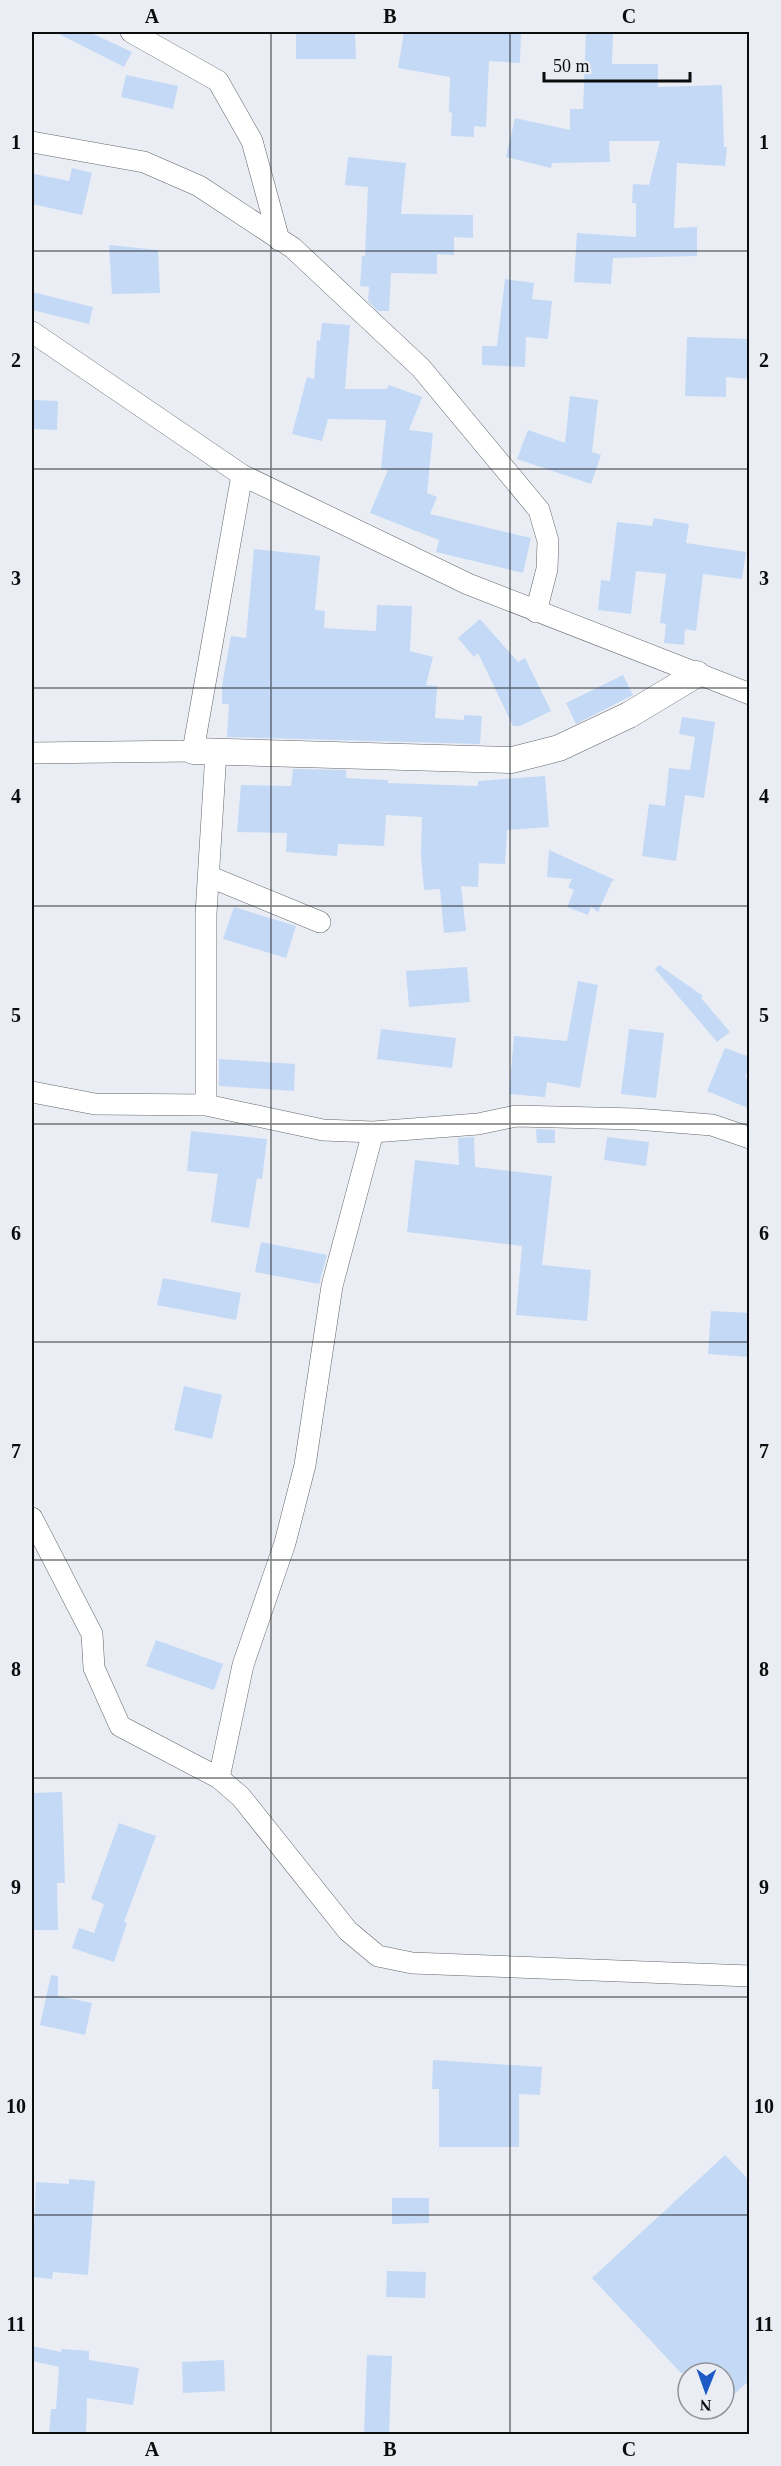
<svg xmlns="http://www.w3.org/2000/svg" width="781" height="2466" viewBox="0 0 781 2466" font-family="'Times New Roman',serif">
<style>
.building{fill:#c3d9f6}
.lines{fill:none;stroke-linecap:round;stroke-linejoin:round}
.minor-casing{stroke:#63666b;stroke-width:22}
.tertiary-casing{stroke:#63666b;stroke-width:27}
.minor{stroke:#fff;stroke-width:21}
.tertiary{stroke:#fff;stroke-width:26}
.grid{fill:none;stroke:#0a0c0d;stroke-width:1.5;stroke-opacity:0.55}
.neatline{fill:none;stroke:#0a0c0d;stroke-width:2}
.grid-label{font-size:20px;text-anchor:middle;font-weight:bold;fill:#0a0c0d}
</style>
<rect width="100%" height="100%" fill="#eaeef4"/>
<path class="building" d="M55 32H89L132 52 124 67Z
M296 32H355L356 59H296Z
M404 32 521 33 520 63 489 61 486 127 474 126V137L451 136 452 113 449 112 450 77 398 68Z
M586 32H613L612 64H658V87L722 85 724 147H727L725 166 677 163 674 228 697 227V256L613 258 611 284 574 282 577 233 636 237V203H632L633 184 649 185 660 141H609L610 162 552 163 551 168 506 157 515 118 570 130V109H583Z
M126 75 178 86 173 109 121 97Z
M348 157 406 163 401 214 473 215V238L454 237V255L437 254V274L391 273 389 311H378L368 301 369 287 360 286 362 256H365L368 187 345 185Z
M72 168 92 173 82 215 32 204 34 174 69 181Z
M109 245 158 250 160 293 112 294Z
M505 279 534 283 532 299 552 301 548 339 526 337 525 367 482 365V346H497Z
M32 292 93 307 89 324 32 310Z
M322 323 350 325 345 389H387L389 385 422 397 409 430 433 433 427 493 437 497 430 514 531 538 523 573 436 552 439 540 370 513 388 470 381 469 386 420 328 419 322 441 292 434 307 377 314 379 317 340 320 341Z
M687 337 750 339V379L726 377V397L685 396Z
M570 396 598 400 592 452 601 455 591 484 517 459 528 430 565 443Z
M32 400 58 401 57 430 32 429Z
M654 518 689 524 686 543 746 552 742 579 703 574 696 631 685 629 684 645 664 643 666 624 660 623 666 574 636 571 631 614 598 610 601 580 610 581 617 522 652 526Z
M254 549 320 556 315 610 325 611 324 628 376 631 377 605 412 606 410 651 433 657 426 685 437 686 435 718 464 720V715L482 716 480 744 227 737 229 704H222V685L231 636 246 638Z
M480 619 518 662 525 658 551 711 520 726H513L478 653 474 657 458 638Z
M623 675 633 695 576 724 566 703Z
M682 717 715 722 704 798 685 795 676 861 642 856 649 804 665 806 669 768 690 770 695 737 679 734Z
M293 769 346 770V778L388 780V783L478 786V781L545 776 549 827 507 830 505 864 479 863 478 887 461 886 466 931 444 933 440 889 424 890 421 855 422 817 386 815 384 846 338 844 337 856 286 852 287 833 237 832 241 785 291 786Z
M549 850 615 880 612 881 598 912 591 907 588 915 567 907 574 890 568 887 572 879 547 877Z
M234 907 296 926 286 958 223 939Z
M659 965 703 996 701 998 730 1032 717 1042 655 969Z
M467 967 470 1002 409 1007 406 971Z
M578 981 598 985 580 1088 547 1082 545 1097 509 1094 514 1036 567 1041Z
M381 1029 456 1038 452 1068 377 1059Z
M629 1029 664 1033 656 1098 621 1094Z
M725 1048 750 1057V1066L745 1077 750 1079V1109L707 1091Z
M219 1059 295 1064 294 1091 219 1086Z
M536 1129 555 1130V1143H537Z
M191 1131 267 1139 262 1179 257 1178 249 1228 211 1222 218 1174 187 1171Z
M474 1137 475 1167 552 1176 542 1265 591 1270 587 1321 516 1315 522 1246 407 1232 415 1160 459 1165 458 1138Z
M607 1137 649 1142 646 1166 604 1160Z
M261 1242 327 1255 319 1284 255 1272Z
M163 1278 241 1293 236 1320 157 1305Z
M711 1311 750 1313V1357L708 1354Z
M184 1386 222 1395 212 1439 174 1430Z
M156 1640 223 1664 214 1690 146 1666Z
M62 1792 65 1883H57L58 1930H32V1793Z
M119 1823 156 1836 124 1922 127 1923 114 1962 72 1948 79 1928 94 1933 104 1904 91 1899Z
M51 1975 58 1976V1996L92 2003 85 2035 40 2025Z
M433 2060 542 2067 540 2095 519 2094V2147H439V2089H432Z
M725 2155 750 2181V2380L724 2403V2373H681L592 2278Z
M69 2179 95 2181 88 2275 53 2272 52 2279 32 2277 36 2182 69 2184Z
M392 2198H429V2223L392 2224Z
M387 2271 426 2272 425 2298 386 2297Z
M32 2346 61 2352V2349L89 2351V2360L139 2368 133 2405 87 2398 86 2434H49L51 2409H56L59 2367 32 2361Z
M367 2355 392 2356 389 2434H364Z
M224 2360 225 2391 183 2393 182 2362Z"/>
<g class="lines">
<g class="minor-casing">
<path id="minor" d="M131 32 218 81 252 141 279 240
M32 142 144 162 199 186 293 248 421 368 539 510 548 541 547 569 536 612
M32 332 242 475 468 584 750 694
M32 753 193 751 242 475
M208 876 320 922
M32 1092 95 1104 206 1105 323 1130 373 1132 478 1124 516 1116 636 1119 712 1125 750 1138
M206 1105V914L216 752
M32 1518 92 1634 94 1668 120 1726 219 1778 241 1797 348 1931 378 1956 412 1963 750 1976
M219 1778 243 1665 285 1543 305 1465 332 1286 373 1132"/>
</g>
<g class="tertiary-casing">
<path id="tertiary" d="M193 751 512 760 559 748 629 715 697 674"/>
</g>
<use href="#minor" class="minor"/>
<use href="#tertiary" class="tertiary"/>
</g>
<path class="grid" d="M271 32V2434M510 32V2434M32 251H750M32 469H750M32 688H750M32 906H750M32 1124H750M32 1342H750M32 1560H750M32 1778H750M32 1997H750M32 2215H750"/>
<rect width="781" height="2466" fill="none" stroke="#eaeef4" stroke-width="66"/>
<g transform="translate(706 2391) rotate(181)"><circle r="28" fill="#eaeef4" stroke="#909498" stroke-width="1.5"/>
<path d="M0-4.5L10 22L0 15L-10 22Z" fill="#1d5ac6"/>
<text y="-9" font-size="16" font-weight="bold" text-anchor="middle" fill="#0a0c0d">N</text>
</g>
<path d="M544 72v9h146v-9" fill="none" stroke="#0a0c0d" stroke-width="3"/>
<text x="553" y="72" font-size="18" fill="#0a0c0d" stroke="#eaeef4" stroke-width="4.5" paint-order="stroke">50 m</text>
<rect x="33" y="33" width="715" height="2400" class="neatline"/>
<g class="grid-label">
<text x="152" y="23">A</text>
<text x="390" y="23">B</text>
<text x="629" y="23">C</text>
<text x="16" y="149">1</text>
<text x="764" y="149">1</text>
<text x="16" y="367">2</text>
<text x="764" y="367">2</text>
<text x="16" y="585">3</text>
<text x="764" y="585">3</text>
<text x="16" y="803">4</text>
<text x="764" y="803">4</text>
<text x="16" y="1022">5</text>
<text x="764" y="1022">5</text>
<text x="16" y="1240">6</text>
<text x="764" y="1240">6</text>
<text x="16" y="1458">7</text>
<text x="764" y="1458">7</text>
<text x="16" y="1676">8</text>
<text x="764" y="1676">8</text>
<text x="16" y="1894">9</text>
<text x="764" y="1894">9</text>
<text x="16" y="2113">10</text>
<text x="764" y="2113">10</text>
<text x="16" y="2331">11</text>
<text x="764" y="2331">11</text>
<text x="152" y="2456">A</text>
<text x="390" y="2456">B</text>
<text x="629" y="2456">C</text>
</g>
</svg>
